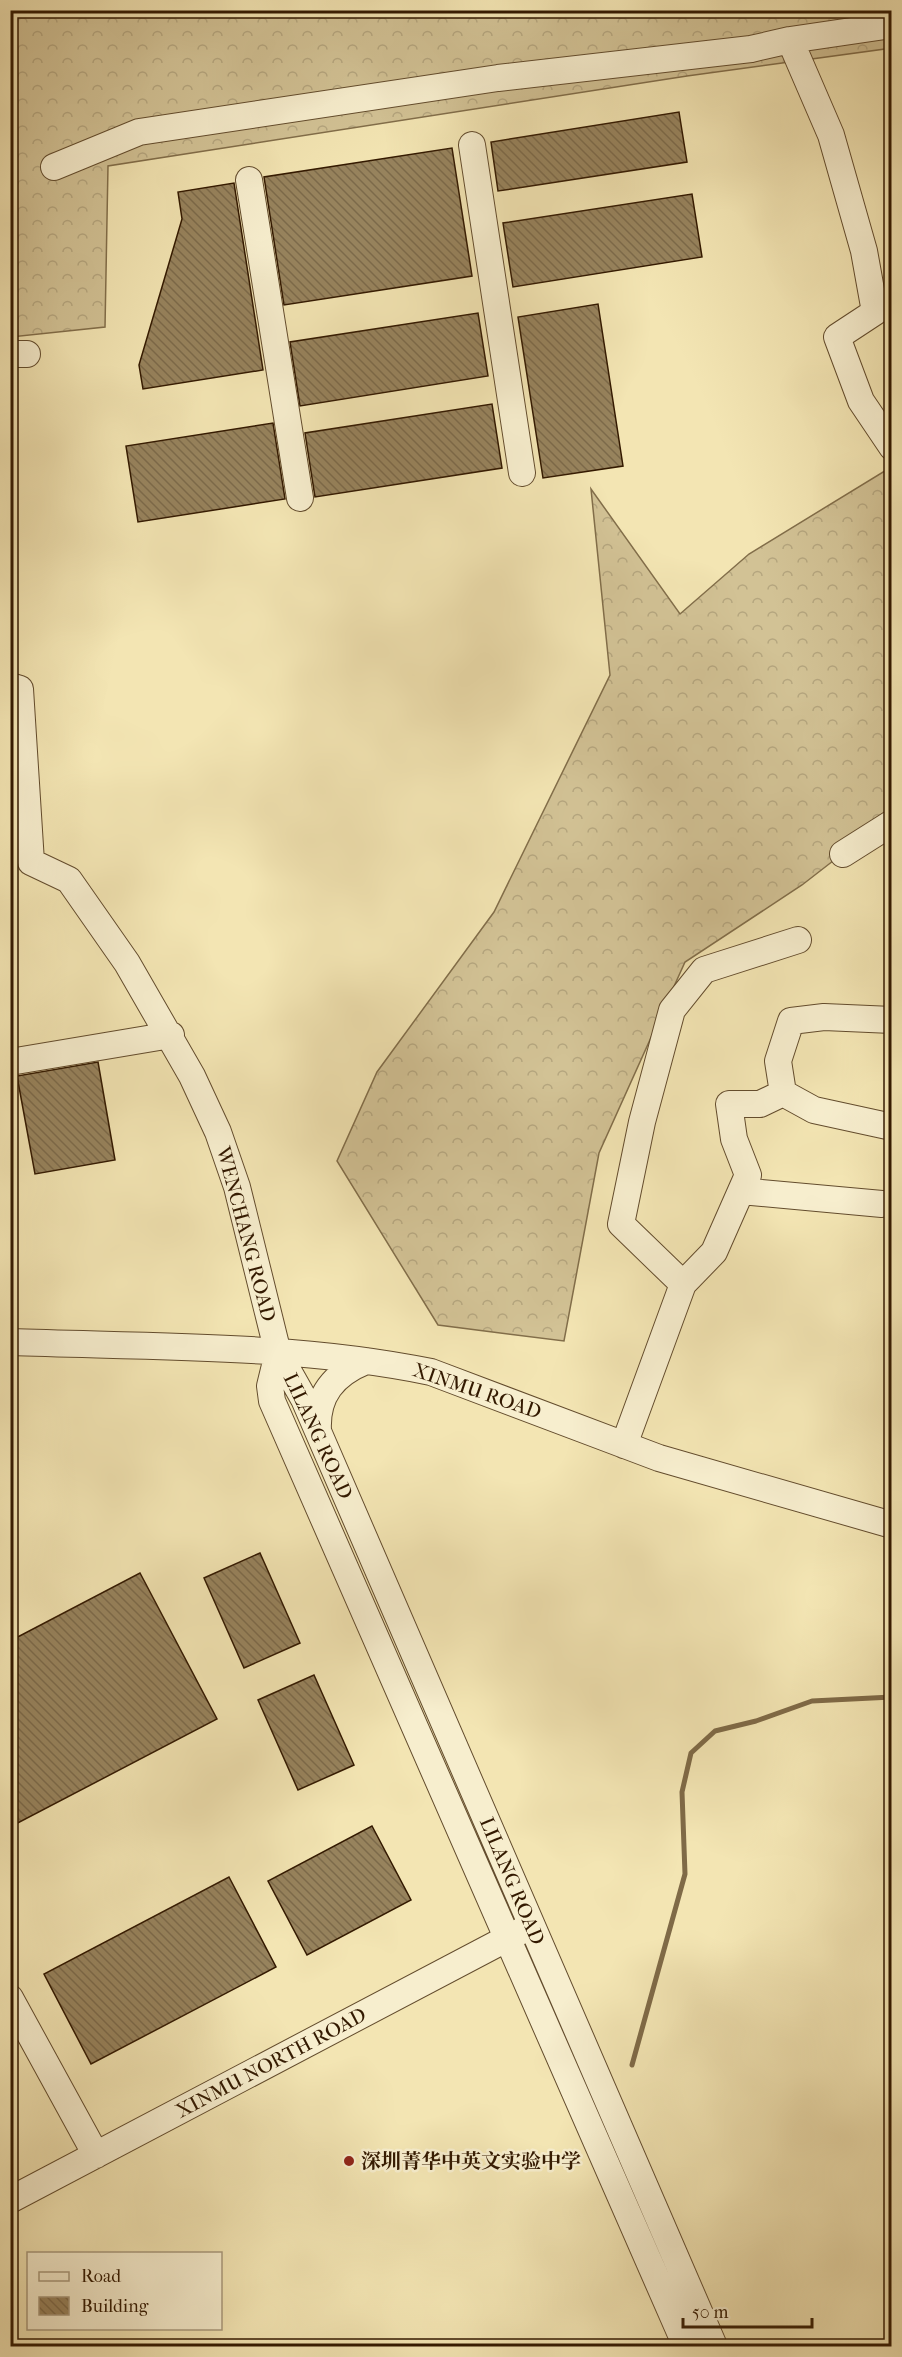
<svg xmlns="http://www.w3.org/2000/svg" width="902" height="2357" viewBox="0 0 902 2357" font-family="'IM FELL French Canon','Noto Serif SC',serif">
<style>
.forest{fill:url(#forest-crowns);stroke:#826e4a;stroke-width:1.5}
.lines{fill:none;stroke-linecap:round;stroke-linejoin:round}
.stream{stroke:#7f6a47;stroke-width:5}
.building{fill:url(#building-back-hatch);stroke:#331900;stroke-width:1.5}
.minor-casing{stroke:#634c2d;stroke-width:28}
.minor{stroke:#f7eece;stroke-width:26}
.poi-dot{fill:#8f2418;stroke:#f7eece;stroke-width:2}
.labels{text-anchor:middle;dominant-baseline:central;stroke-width:5;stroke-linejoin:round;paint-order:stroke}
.street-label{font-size:20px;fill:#331900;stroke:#f7eece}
.poi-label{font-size:20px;font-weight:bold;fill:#331900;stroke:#f7eece;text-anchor:start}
</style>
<defs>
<pattern id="forest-crowns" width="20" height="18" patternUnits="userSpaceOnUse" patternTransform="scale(1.5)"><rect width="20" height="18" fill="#d2c295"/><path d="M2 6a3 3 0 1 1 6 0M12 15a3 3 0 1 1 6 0" fill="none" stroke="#b5a67f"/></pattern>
<pattern id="building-back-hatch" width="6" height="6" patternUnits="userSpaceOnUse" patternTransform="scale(1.5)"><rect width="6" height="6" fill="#97835d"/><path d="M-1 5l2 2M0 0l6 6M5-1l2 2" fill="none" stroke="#7c6a4a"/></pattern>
</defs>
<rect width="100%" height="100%" fill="#f3e5b3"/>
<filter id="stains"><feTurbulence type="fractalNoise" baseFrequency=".00333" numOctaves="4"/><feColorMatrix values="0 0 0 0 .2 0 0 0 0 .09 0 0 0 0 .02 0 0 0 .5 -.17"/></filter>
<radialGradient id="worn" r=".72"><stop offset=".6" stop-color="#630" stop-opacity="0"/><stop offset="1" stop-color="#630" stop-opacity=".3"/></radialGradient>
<path class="forest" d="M891 10 892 48 687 76 108 166 105 327 11 337 10 11Z
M888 469 892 474 891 816 802 885 685 962 599 1153 564 1341 438 1325 337 1161 377 1072 494 912 610 675 591 489 680 614 749 554Z"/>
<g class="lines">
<path class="stream" d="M632 2065 685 1874 682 1792 691 1753 715 1731 756 1721 812 1701 892 1697"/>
</g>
<path class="building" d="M679 112 687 162 498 191 491 142Z
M452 148 472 276 284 305 264 177Z
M234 183 263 370 143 389 139 365 182 219 178 192Z
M692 194 702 257 513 287 503 223Z
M598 304 623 466 543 478 518 317Z
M478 313 488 376 300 406 290 342Z
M492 404 502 468 315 497 305 433Z
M273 423 285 499 138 522 126 446Z
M98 1062 115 1160 35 1174 17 1076Z
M260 1553 300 1643 244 1668 204 1578Z
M140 1573 217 1719 10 1827V1641Z
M314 1675 354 1765 298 1790 258 1700Z
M372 1826 411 1900 307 1955 268 1881Z
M229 1877 276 1967 91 2064 44 1974Z"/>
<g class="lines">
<g class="minor-casing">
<path id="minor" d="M790 40 831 135 864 251 875 312 837 337 861 401 892 447
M472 145 522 473
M54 167 139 132 498 78 751 49 790 40 892 25
M249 180 300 498
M10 354H27
M10 686 20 689 31 862 69 880 127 963 192 1076 218 1132 237 1187 278 1353 304 1399 714 2346
M843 854 892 823
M10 1062 171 1035
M783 1093 814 1110 892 1127
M741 1191 882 1204
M683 1284 714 1252 748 1175 734 1139 729 1104H760L783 1093 778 1061 791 1021 824 1017 892 1020
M10 1342C150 1347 294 1344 431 1372L659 1458 892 1525
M278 1353 270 1386 272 1401 686 2346
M318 1431C316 1395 334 1374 366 1361
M624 1445 683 1284 621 1224 642 1122 672 1010 704 970 798 940
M10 1998 96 2155
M10 2200 523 1930"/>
</g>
<use href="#minor" class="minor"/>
</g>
<circle class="poi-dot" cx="349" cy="2161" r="6"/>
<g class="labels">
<g class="street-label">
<text transform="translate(246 1234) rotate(75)">WENCHANG ROAD</text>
<text transform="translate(477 1391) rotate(19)">XINMU ROAD</text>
<text transform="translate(318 1436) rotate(65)">LILANG ROAD</text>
<text transform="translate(512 1881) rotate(67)">LILANG ROAD</text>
<text transform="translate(271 2063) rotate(-28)">XINMU NORTH ROAD</text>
</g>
<g class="poi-label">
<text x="361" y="2161">深圳菁华中英文实验中学</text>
</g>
</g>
<rect width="902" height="2357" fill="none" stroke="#f3e5b3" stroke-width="36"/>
<rect x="12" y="12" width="878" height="2333" fill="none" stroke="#331900" stroke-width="3"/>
<rect x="18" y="18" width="866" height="2321" fill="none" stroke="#331900" stroke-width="1.5"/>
<rect x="27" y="2252" width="195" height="78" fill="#f7eece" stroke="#a9997c" stroke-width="1.5"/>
<rect x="39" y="2272" width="30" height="9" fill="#f7eece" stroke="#a9997c" stroke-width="1.5"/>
<text x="81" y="2282" font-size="18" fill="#331900">Road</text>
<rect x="39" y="2297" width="30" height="18" fill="url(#building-back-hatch)" stroke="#a9997c" stroke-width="1.5"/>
<text x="81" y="2312" font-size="18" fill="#331900">Building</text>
<path d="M683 2318v9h129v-9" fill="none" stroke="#331900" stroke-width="3"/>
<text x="692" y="2318" font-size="18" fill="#331900" stroke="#f7eece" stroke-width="4.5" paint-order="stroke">50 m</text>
<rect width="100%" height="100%" filter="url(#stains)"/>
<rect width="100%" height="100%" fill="url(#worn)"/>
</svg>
